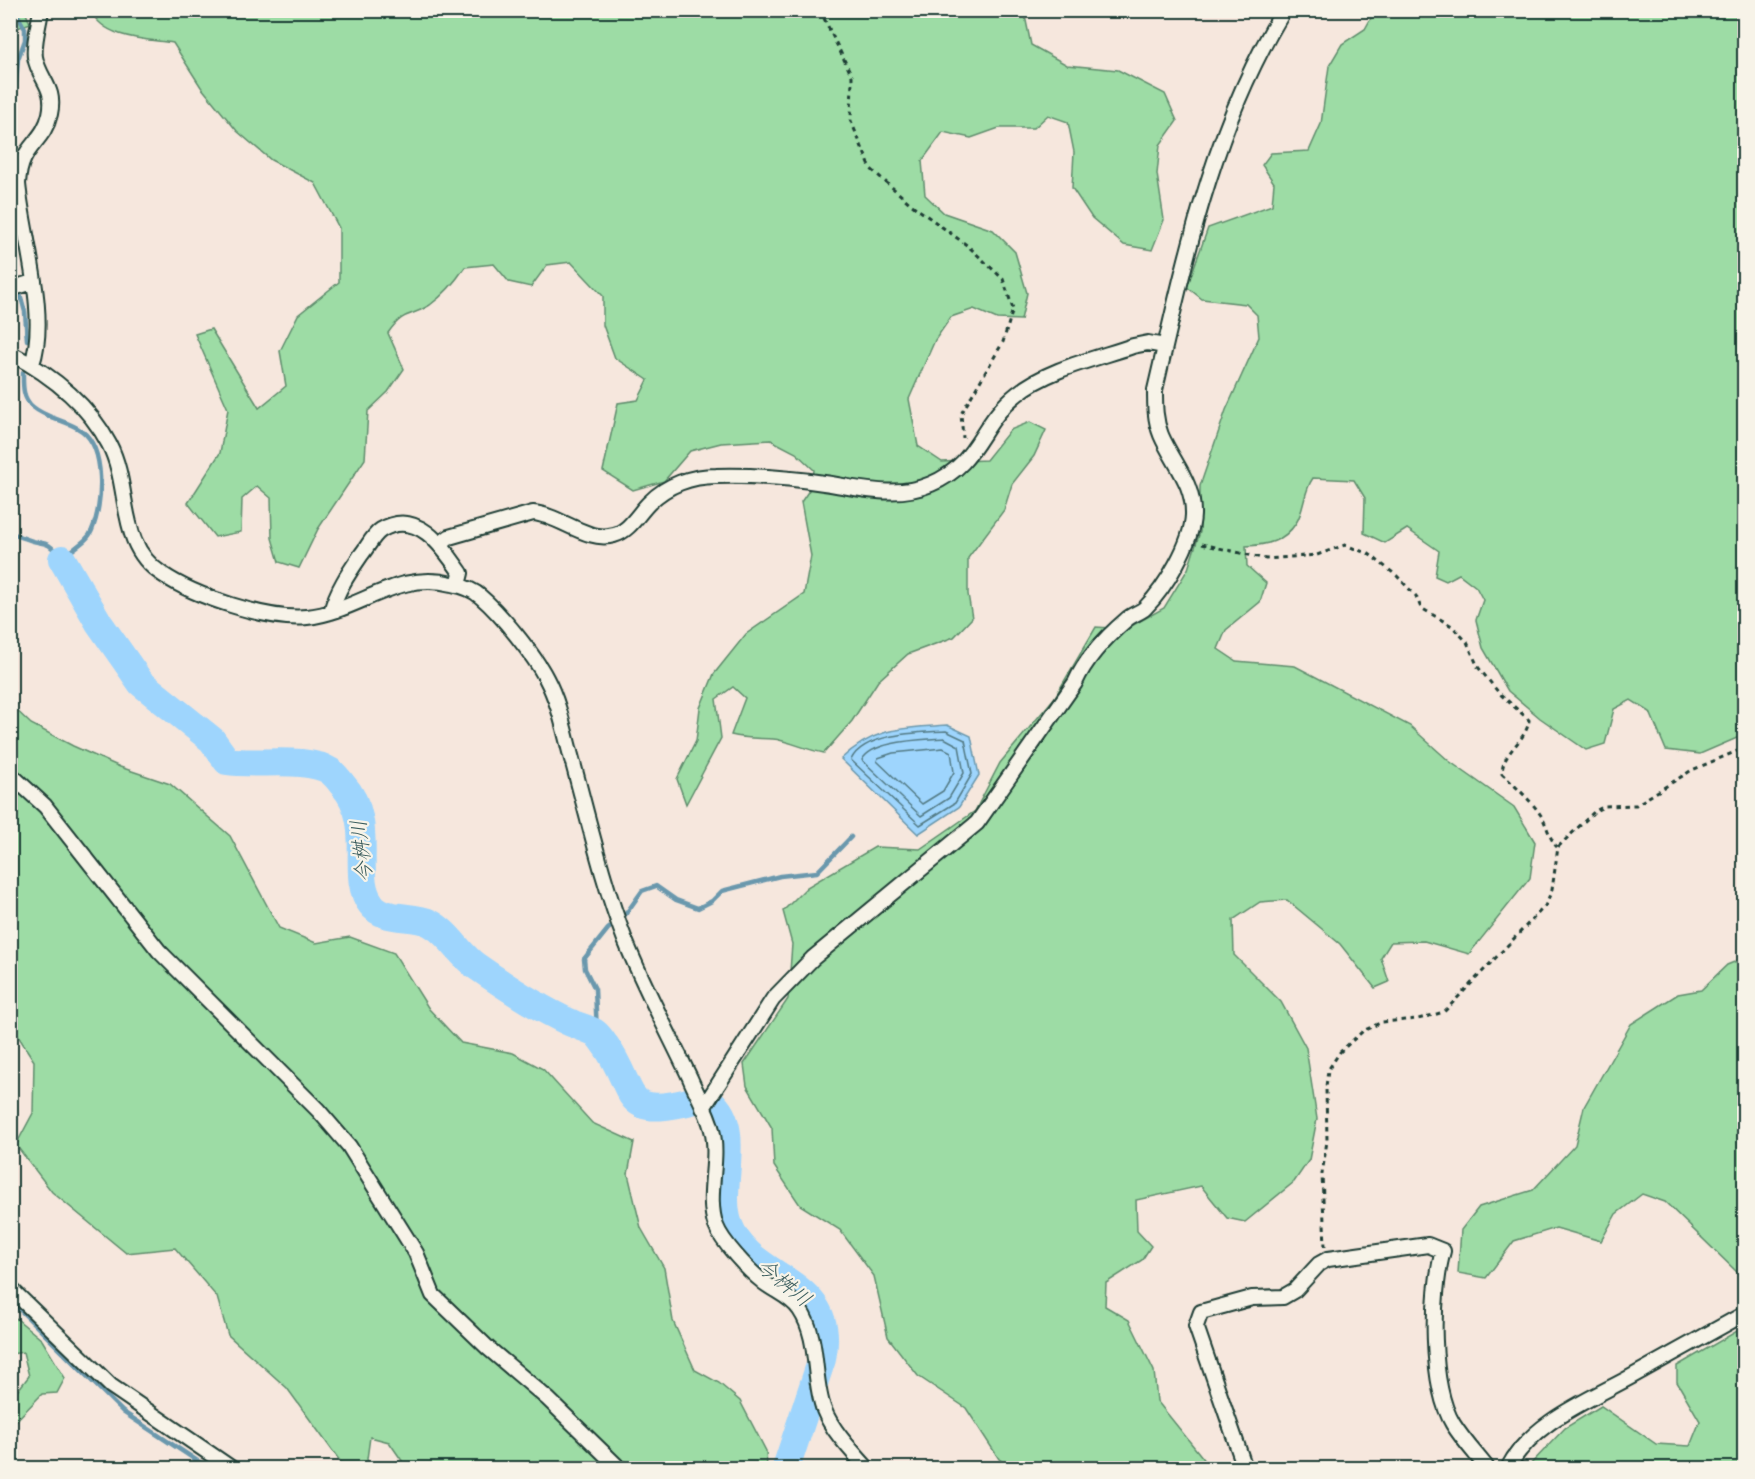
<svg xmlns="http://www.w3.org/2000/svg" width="1755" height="1479" viewBox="0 0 1755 1479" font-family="'Balsamiq Sans','Klee One',sans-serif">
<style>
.green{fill:#9ddca5;stroke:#5e8c6c;stroke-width:1.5}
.water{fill:#9ed5fd;stroke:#6b98ad;stroke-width:1.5}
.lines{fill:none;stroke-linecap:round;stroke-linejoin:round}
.shore{stroke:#527a84;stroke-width:1.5}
.stream{stroke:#6b98ad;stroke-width:4.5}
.river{stroke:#9ed5fd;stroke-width:28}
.street-casing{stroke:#1f3d34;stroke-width:18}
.path{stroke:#1f3d34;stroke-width:3;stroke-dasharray:4.5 4.5;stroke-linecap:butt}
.street{stroke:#f7f3e8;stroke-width:14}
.labels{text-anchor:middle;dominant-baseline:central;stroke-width:4.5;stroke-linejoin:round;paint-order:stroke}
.water-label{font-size:21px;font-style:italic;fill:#385b5c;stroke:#f7f3e8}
</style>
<rect width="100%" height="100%" fill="#f6e7dd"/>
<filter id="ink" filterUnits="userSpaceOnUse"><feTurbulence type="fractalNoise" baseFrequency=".0167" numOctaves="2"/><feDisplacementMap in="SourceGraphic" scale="12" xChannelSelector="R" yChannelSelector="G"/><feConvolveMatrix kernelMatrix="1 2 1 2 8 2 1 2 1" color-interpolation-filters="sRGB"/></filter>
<g filter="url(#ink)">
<path class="green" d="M11 10 25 11 30 23 18 28 11 24Z
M91 11H1024L1031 45 1067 65 1118 70 1165 94 1177 121 1160 145 1157 174 1164 220 1152 250 1124 245 1092 218 1072 188 1074 152 1068 122 1048 115 1034 128H999L971 138 943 132 922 161 925 195 944 213 993 230 1015 252 1027 293 1021 320 997 319 974 309 951 317 935 340 909 399 918 446 942 462 986 460 1010 430 1030 422 1046 430 1034 456 1012 484 1004 510 968 558V594L972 618 954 637 908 654 878 681 852 721 824 753C806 750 787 740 773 739 758 738 746 739 731 735L745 698 733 687 716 699 721 738 686 804 677 779 696 741 700 708 714 674 746 634 804 594 811 556 801 502 812 486 814 470 796 453 771 440 721 443 690 451 664 481 633 490 603 471 618 403 638 400 648 380 615 358 603 325V296L571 262 547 265 531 287 509 282 494 264 465 267C455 282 445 294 430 305 410 318 405 309 388 333L404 369 388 392 368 411 365 459 318 529 299 568 279 562 272 538 271 498 257 486 242 499 241 532 215 537 188 503 220 453 228 409 195 334 211 329 259 408 286 386 280 351 298 315 339 282V228L315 183 271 160 237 131 201 87 173 43C145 39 104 39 91 11Z
M1375 11H1744V735L1700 754 1666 750 1650 712 1631 700 1614 709 1605 744 1586 750 1540 718 1508 691 1483 648 1476 620 1483 600 1476 587 1459 574 1446 581 1435 576 1439 551 1407 529 1385 543 1364 533 1365 498 1354 480 1313 478C1303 492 1305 509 1296 523 1284 542 1266 545 1246 546L1247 566 1266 583 1260 602 1226 630 1218 649 1236 661 1295 666 1410 726 1449 761 1514 807 1535 842 1530 878 1469 954 1424 941 1391 942 1381 958 1389 982 1375 988 1340 944 1287 900 1260 902 1233 920 1234 955 1281 1002 1306 1048 1317 1119 1309 1160 1294 1182 1245 1222 1227 1218 1201 1186 1136 1200 1137 1231 1151 1246 1142 1260 1106 1283 1105 1306 1129 1320 1154 1371 1157 1401 1211 1468H1011L999 1459 966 1408 918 1376 888 1337 874 1276 840 1230 800 1205 774 1166 772 1128 747 1086 744 1064 788 999 792 944 783 911 807 887 875 847 920 849 975 811 1000 763 1055 697 1096 627 1126 629 1164 608 1188 569 1200 532V486L1226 410 1259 337 1257 315 1246 304 1202 299 1187 287 1208 228 1272 205 1274 183 1262 165 1271 153 1309 151 1321 124 1329 66 1342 44 1365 29Z
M10 704 31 724 73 746 120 767 170 784 230 836 279 928 316 943 350 937 394 953 429 1009 461 1043 513 1053 543 1069 592 1123 634 1142 628 1174 641 1228 664 1268 673 1321 695 1370 719 1383 740 1401 766 1451 767 1468H407L389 1442 370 1437 367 1459 370 1468H345L287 1388 228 1335 217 1297 175 1248 126 1253 52 1192 16 1145 33 1113 34 1061 11 1025Z
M1744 958V1274L1738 1273 1665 1202 1642 1194 1616 1214 1601 1241 1556 1228 1514 1241 1486 1278 1458 1273 1461 1230 1479 1207 1533 1190 1575 1145 1584 1107 1631 1024 1678 994 1701 990 1727 965Z
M11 1314 42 1340 65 1378 57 1393 42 1394 11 1426V1399L29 1376 23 1352 11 1354Z
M1744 1327V1468H1527L1565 1428 1601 1406 1656 1444 1690 1446 1700 1421 1677 1382V1366Z"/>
<path class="water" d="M947 725 971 736 979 775 959 807 918 834 841 759C876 726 902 729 947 725Z"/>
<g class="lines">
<path class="shore" d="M946 731 965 740 972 774 955 803 920 825 851 760C863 733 921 732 946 731Z
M944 738 959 746 964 773 949 798 921 816 862 760C872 740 923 740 944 738Z
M943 748 951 752 954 772 943 791 922 804 877 761 878 758 893 753Z"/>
<path class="stream" d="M10 148 18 59 25 40V29L15 10
M10 257 25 312 27 340
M10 532C15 534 19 537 24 538 45 547 44 536 62 559 71 549 88 542 92 530 103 504 106 449 82 431 67 420 47 419 33 407 22 398 23 385 23 373
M597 1033 595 989 585 969 584 959 608 929 625 915 642 891 656 886 676 900 698 908 712 901 722 891 780 876 817 872 851 837
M11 1301 123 1412 208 1468"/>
<path class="river" d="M62 559 99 623 141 683 212 740 227 761C256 766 306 756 330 771 334 774 339 780 342 784 378 823 349 875 371 904 384 922 412 914 430 923 448 932 460 955 476 966 506 987 536 1007 569 1022 577 1026 586 1028 594 1032 599 1035 602 1041 606 1046 638 1092 619 1119 692 1101
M710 1101C745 1129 715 1188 729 1225 751 1284 839 1276 822 1359L786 1468"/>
<g class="street-casing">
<path id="street" d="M10 289 33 282
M10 353C50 374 88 404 109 444 132 488 116 544 162 574 194 596 268 621 307 617 358 612 398 569 452 584 462 586 474 590 481 597 501 614 534 655 546 678 560 704 565 735 573 763 589 822 603 883 625 940 644 987 668 1032 690 1078 697 1095 708 1112 712 1130 720 1160 705 1196 716 1226 722 1242 748 1270 762 1281 774 1291 792 1297 800 1310 820 1340 812 1378 824 1410 833 1432 852 1451 867 1468
M32 364C49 315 23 237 18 184 20 144 43 145 50 114 56 87 39 80 35 57 33 43 39 25 41 10
M441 543 449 537 533 513C560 515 587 543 614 535 630 531 639 512 650 502 667 485 691 476 716 476 751 475 789 478 824 483 860 488 896 499 931 484 979 464 979 424 1017 394 1048 369 1095 359 1133 346L1148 343 1165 346
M331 612C337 590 348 574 361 555 367 548 373 535 381 530 417 508 443 547 461 573L458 585
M10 774 45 806 159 951 318 1110 349 1146 416 1253 433 1295 488 1348 548 1399 619 1468
M703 1108 773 999 813 958 977 823 1075 683C1086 658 1105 638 1126 620 1132 614 1140 613 1145 608 1165 588 1192 543 1193 515 1194 483 1173 463 1161 435 1155 420 1155 406 1155 390 1185 261 1213 125 1284 10
M10 1288 111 1386 231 1468
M1245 1468 1196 1326 1201 1312 1252 1298 1283 1297 1295 1290 1319 1264 1328 1259 1428 1245 1443 1251C1431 1293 1430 1386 1453 1424 1463 1440 1476 1454 1487 1468
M1508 1468C1532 1421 1592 1399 1636 1374 1672 1354 1708 1334 1744 1314"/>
</g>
<path class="path" d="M820 10 852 76 851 121 871 169 912 205 968 246 1003 279 1013 309 1003 342 961 414 963 438
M1202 544 1266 559 1317 555 1345 545 1369 554 1397 576 1416 596 1421 608 1452 626 1467 642 1478 667 1499 693 1529 720C1527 741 1502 751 1502 774 1516 787 1532 801 1542 817 1548 828 1549 838 1557 847
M1325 1247 1322 1174 1327 1141 1326 1087 1328 1070 1340 1052 1363 1031 1382 1022 1418 1019 1444 1012 1545 906 1552 890 1558 847 1595 811 1605 806 1636 805 1692 770 1744 748"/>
<use href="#street" class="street"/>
</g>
</g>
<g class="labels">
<g class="water-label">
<text transform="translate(362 851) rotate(-96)">今桝川</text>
<text transform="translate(784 1283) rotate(39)">今桝川</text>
</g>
</g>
<rect width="1755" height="1479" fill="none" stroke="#f7f3e8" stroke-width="36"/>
<rect x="18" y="18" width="1719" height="1443" fill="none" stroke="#1f3d34" stroke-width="2" filter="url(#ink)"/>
</svg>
